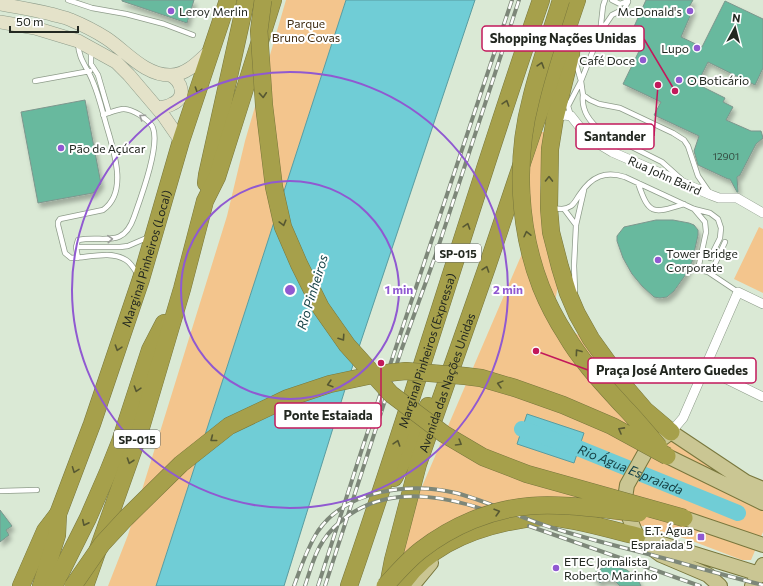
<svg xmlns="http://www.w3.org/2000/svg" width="763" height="586" viewBox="0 0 763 586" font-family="Commissioner,sans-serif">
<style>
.green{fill:#f3c58d}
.water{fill:#70cdd6;stroke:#599ca0}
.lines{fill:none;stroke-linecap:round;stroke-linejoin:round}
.river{stroke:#70cdd6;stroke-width:16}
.building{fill:#67b99e;stroke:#7d968d;filter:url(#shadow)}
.lane-casing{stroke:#8e9c8a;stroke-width:6}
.street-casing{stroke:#8e9c8a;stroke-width:10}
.secondary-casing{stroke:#8e9c8a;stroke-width:14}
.primary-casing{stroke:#78763c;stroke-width:16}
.highway-casing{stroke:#78763c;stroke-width:18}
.lane{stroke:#fff;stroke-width:4.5}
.street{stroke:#fff;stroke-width:9}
.secondary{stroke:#e4e2c9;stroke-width:13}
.primary{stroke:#cac693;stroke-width:14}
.highway{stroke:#a6a04b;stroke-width:17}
.rail-casing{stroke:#7d8779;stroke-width:4}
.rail{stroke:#fff;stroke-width:2.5;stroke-dasharray:8;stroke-linecap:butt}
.highway-bridge-casing{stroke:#78763c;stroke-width:18;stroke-linecap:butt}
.highway-bridge{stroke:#a6a04b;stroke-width:17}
.oneway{stroke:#575832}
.oneway2{stroke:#9c9e9b}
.ring{fill:none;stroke:#9059d1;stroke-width:2}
.poi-dot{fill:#9059d1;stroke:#fff;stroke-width:1.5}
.labels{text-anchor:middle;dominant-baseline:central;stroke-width:4;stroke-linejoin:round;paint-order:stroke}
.number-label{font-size:10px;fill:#344c40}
.shield{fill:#fff;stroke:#656864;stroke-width:1}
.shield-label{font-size:11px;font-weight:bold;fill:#232821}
.poi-label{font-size:12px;fill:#232821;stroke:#fff;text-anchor:start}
.park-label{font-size:12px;fill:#422f15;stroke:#fff}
.street-label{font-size:12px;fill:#232821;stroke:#fff}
.water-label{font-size:13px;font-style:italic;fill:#174347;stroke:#fff}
.centre{fill:#9059d1;stroke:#fff;stroke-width:2}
.ring-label{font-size:12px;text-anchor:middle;font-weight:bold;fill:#9059d1;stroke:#fff;stroke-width:4;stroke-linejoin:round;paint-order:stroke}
.leader{fill:none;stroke:#c2185b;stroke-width:1.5}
.callout-dot{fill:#c2185b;stroke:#fff;stroke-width:1.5}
.callout{fill:#fff;stroke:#c2185b;stroke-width:1.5}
.callout-label{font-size:13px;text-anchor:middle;font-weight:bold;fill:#232821}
</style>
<defs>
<filter id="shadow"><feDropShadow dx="2.5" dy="4.5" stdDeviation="2" flood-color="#0004"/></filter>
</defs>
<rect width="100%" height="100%" fill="#dae9d5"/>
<path class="green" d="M286 0H346L156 586H108L128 535 227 216 245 141Z
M537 132H547L540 185 544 228 558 285 555 302 568 329 582 337 643 413 763 485V532L751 560H742L687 539 643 526 579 512 538 509 400 563 418 496 530 235 526 186Z
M759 227 763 229V293L734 279Z"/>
<path class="water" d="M346 0H475L347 383 284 586H156Z
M527 414 584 433 574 463 517 444Z"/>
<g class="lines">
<path class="river" id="s1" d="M522 429 578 448 738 513"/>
</g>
<path class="building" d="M122 0H194L187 23 122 1Z
M646 0H693L689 7 693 9 681 37 702 47 725 1 763 19V68L755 85 708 62 697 84 725 98 723 102 733 107 726 120 751 131H761L763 138 756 144 740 175 737 177 738 192H737L730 179H728L698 165 694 151 699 136 654 115 661 102 623 84 641 47 628 40Z
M85 100 101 184 93 193 38 203 21 112Z
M656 220H673L689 223 694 225 698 230V235L692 262 684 277 674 291 667 297 660 298 654 297 642 286 632 274 623 258 617 241V236L624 227Z
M0 510 12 526 6 530 9 535 0 542Z
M608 566H614L627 570 637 578 641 586H620L615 581 610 580H604L600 583 591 575 602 568Z"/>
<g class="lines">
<g class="lane-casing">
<path id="lane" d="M68 0 92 8 126 14 164 24 193 35
M605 0 603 6 600 33 581 81 583 95 590 100 599 104 620 108 673 133 684 140 688 146 698 176 709 192
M612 0 620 4 628 1
M601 31 612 15 624 9 628 2
M78 43C79 61 87 66 93 82 99 96 102 110 106 124 113 149 129 192 103 210L60 219 58 222V225L65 253 71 258C88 258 110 250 126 260 131 263 135 270 138 275
M91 50V64L98 75 109 113
M35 81 90 71
M583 95C581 111 590 122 602 132L662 162 681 179
M571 116 568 106 581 81 575 60
M638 183C649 215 652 214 684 204
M553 208C559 209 565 210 571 206 575 203 577 198 580 194 592 176 605 171 625 177L694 209 710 213 718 219 721 228 720 238 710 258
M564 209 576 225
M694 209 705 222 706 232 699 265 704 271 708 272 714 266 725 242
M76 247H120L128 246 149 237
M78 258 76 247 78 240C104 235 123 249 134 217 141 197 160 146 153 128 151 122 145 119 140 115 124 105 120 109 103 115
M708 272 738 292
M575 291 574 266 576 225 584 190
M0 491 37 490"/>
</g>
<g class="street-casing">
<path id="street" d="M555 118 565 115 571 116 586 135 592 140 612 152 711 195 719 198H737L763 213
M704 368 763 397
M671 432 683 418 738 292 763 304"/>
</g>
<g class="secondary-casing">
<path id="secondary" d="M0 4C17 7 34 10 51 14 57 16 65 17 71 20 83 25 95 31 106 38 126 51 145 76 171 75 187 75 200 60 211 50
M0 22 35 28 78 41 116 62 129 75 163 115 181 141
M157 108C162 107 168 107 172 104 187 98 182 81 170 75"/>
</g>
<g class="primary-casing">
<path id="primary" d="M667 456 763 503
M684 518 763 545
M646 539 763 575
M412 586 431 563
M720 586 708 575 661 555 650 547 637 536 626 510 625 498 627 485 646 451 671 432 746 482 763 489
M752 586 763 565"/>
</g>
<g class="highway-casing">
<g id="highway">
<path d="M572 41 571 54 555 118 550 149 549 208 551 232 560 267 568 293 577 314 591 339 627 389 645 410 671 432"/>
<path d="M206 183 207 175 246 0"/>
<path d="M394 478 408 450 428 406"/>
<path d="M21 586 45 531 58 514"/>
<path id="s2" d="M41 586 57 535 58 514 92 424 141 279 181 141 228 0"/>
<path d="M54 586 88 518 108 472 120 442 150 350 164 323"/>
<path d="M85 586 140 431 182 289 205 201 217 177 273 0"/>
<path id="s3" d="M349 586C416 392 474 194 541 0"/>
<path id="s4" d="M388 586 393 560 418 464 487 267 577 0"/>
<path d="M401 586C425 549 466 531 508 522 520 520 534 517 547 517 577 519 607 529 637 536"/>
</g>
</g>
<use href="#lane" class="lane"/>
<use href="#street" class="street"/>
<use href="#secondary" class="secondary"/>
<use href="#primary" class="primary"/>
<use href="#highway" class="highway"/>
<g class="rail-casing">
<path id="rail" d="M529 526 700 586
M294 586C301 567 307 548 318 531 347 489 411 482 456 493 491 502 522 519 556 529 588 539 620 547 652 555 689 565 726 576 763 585
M305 586C310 571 314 554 323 541 330 530 339 522 349 515 396 483 456 498 505 517
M318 586 362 449 512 0
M325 586 401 351 436 254 519 0"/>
</g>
<use href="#rail" class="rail"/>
<g class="highway-bridge-casing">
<path id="highway-bridge" d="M263 0 259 31 264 105 274 187 283 227 299 264 321 308 347 345 391 394 444 434 483 457 527 474 684 518
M561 0C551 33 539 65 531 99 515 159 518 228 541 287 547 302 557 321 566 335 581 361 603 384 623 406 636 419 647 433 659 447
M73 586 102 544 126 518 181 464 229 426 288 398 330 384 377 374 406 371 465 376 481 378 515 388 563 405 612 426 667 456
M385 586C396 574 408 560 421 550 452 526 491 509 530 506 563 503 605 510 639 513"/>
</g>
<use href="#highway-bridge" class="highway-bridge"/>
</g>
<defs><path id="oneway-chevron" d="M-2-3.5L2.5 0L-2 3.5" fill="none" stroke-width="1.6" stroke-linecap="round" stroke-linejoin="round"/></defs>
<g class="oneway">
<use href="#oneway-chevron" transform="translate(541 65) rotate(-73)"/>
<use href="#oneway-chevron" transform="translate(198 90) rotate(108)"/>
<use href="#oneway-chevron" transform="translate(263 95) rotate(86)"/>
<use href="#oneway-chevron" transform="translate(506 103) rotate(-72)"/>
<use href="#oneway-chevron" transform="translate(549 179) rotate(-89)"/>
<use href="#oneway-chevron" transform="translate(283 223) rotate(75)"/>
<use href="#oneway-chevron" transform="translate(467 226) rotate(-72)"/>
<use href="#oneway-chevron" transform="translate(527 234) rotate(-103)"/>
<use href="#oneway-chevron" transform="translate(486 269) rotate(-71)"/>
<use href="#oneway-chevron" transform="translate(342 338) rotate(56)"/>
<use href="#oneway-chevron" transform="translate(118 348) rotate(108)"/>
<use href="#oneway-chevron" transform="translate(578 352) rotate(-126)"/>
<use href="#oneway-chevron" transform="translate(330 384) rotate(164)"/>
<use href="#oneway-chevron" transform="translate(500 384) rotate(-165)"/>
<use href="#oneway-chevron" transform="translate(137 389) rotate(108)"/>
<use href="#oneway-chevron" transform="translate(621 430) rotate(-151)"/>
<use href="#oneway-chevron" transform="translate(213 439) rotate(142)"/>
<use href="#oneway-chevron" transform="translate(397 443) rotate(-72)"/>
<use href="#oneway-chevron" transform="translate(459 443) rotate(31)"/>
<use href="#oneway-chevron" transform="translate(130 461) rotate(109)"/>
<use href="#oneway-chevron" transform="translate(75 470) rotate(111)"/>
<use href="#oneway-chevron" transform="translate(497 512) rotate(-16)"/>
<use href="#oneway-chevron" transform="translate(85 523) rotate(116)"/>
</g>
<g class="oneway2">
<use href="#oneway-chevron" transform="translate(142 117) rotate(-146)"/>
<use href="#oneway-chevron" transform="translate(110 239) rotate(-4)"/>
</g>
<g class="ring">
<circle cx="290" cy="290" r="109"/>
<circle cx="290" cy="290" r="218"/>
</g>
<g class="poi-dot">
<circle cx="171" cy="11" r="4"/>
<circle cx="690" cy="11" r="4"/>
<circle cx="697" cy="48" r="4"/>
<circle cx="643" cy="60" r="4"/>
<circle cx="679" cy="80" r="4"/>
<circle cx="61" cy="148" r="4"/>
<circle cx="658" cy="260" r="4"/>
<rect x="697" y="533" width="8" height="8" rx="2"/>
<circle cx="556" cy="568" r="4"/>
</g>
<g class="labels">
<g class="number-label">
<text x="726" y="156">12901</text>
</g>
<g class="shield">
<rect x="435" y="244" width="46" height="18" rx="3"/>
<rect x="114" y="430" width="46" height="18" rx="3"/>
</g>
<g class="shield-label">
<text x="458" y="253">SP-015</text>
<text x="137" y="439">SP-015</text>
</g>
<g class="poi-label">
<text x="179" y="11">Leroy Merlin</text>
<text x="682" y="11" text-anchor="end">McDonald's</text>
<text x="689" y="48" text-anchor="end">Lupo</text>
<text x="635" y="60" text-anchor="end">Café Doce</text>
<text x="687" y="80">O Boticário</text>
<text x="69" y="148">Pão de Açúcar</text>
<text x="666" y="253">Tower Bridge<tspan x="666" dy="14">Corporate</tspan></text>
<text x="693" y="530" text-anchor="end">E.T. Água<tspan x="693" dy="14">Espraiada 5</tspan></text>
<text x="564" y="561">ETEC Jornalista<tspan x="564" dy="14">Roberto Marinho</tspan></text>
</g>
<g class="park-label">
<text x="306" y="23">Parque<tspan x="306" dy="14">Bruno Covas</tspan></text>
</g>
<g class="street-label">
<text transform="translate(665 175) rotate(24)">Rua John Baird</text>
<text stroke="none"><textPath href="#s2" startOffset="345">Marginal Pinheiros (Local)</textPath></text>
<text stroke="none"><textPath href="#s3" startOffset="248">Marginal Pinheiros (Expressa)</textPath></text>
<text stroke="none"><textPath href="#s4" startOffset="212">Avenida das Nações Unidas</textPath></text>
</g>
<g class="water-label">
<text transform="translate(312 292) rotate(-73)">Rio Pinheiros</text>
<text stroke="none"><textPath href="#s1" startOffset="116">Rio Água Espraiada</textPath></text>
</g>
</g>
<circle cx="290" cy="290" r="6" class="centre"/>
<g class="ring-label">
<text x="399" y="294">1 min</text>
<text x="508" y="294">2 min</text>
</g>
<path class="leader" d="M675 91L644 39M658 85L654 136M536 351L588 370M381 363L381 416"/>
<g class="callout-dot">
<circle cx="675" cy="91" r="4"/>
<circle cx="658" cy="85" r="4"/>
<circle cx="536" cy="351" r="4"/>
<circle cx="381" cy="363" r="4"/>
</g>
<g class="callout">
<rect x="482" y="26" width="162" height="25" rx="4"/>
<rect x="576" y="124" width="78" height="25" rx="4"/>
<rect x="588" y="358" width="168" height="25" rx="4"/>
<rect x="275" y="403" width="106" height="25" rx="4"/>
</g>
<g class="callout-label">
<text x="563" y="43">Shopping Nações Unidas</text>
<text x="615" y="141">Santander</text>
<text x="672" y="375">Praça José Antero Guedes</text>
<text x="328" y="420">Ponte Estaiada</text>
</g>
<g transform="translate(735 28) rotate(7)" stroke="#ffffff" stroke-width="3" paint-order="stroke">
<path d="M0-3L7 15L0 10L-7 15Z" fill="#232821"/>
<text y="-6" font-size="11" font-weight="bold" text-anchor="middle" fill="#232821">N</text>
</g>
<path d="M10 26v6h68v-6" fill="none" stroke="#232821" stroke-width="2"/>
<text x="16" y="26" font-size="12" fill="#232821" stroke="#ffffff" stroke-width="3" paint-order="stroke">50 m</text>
</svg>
